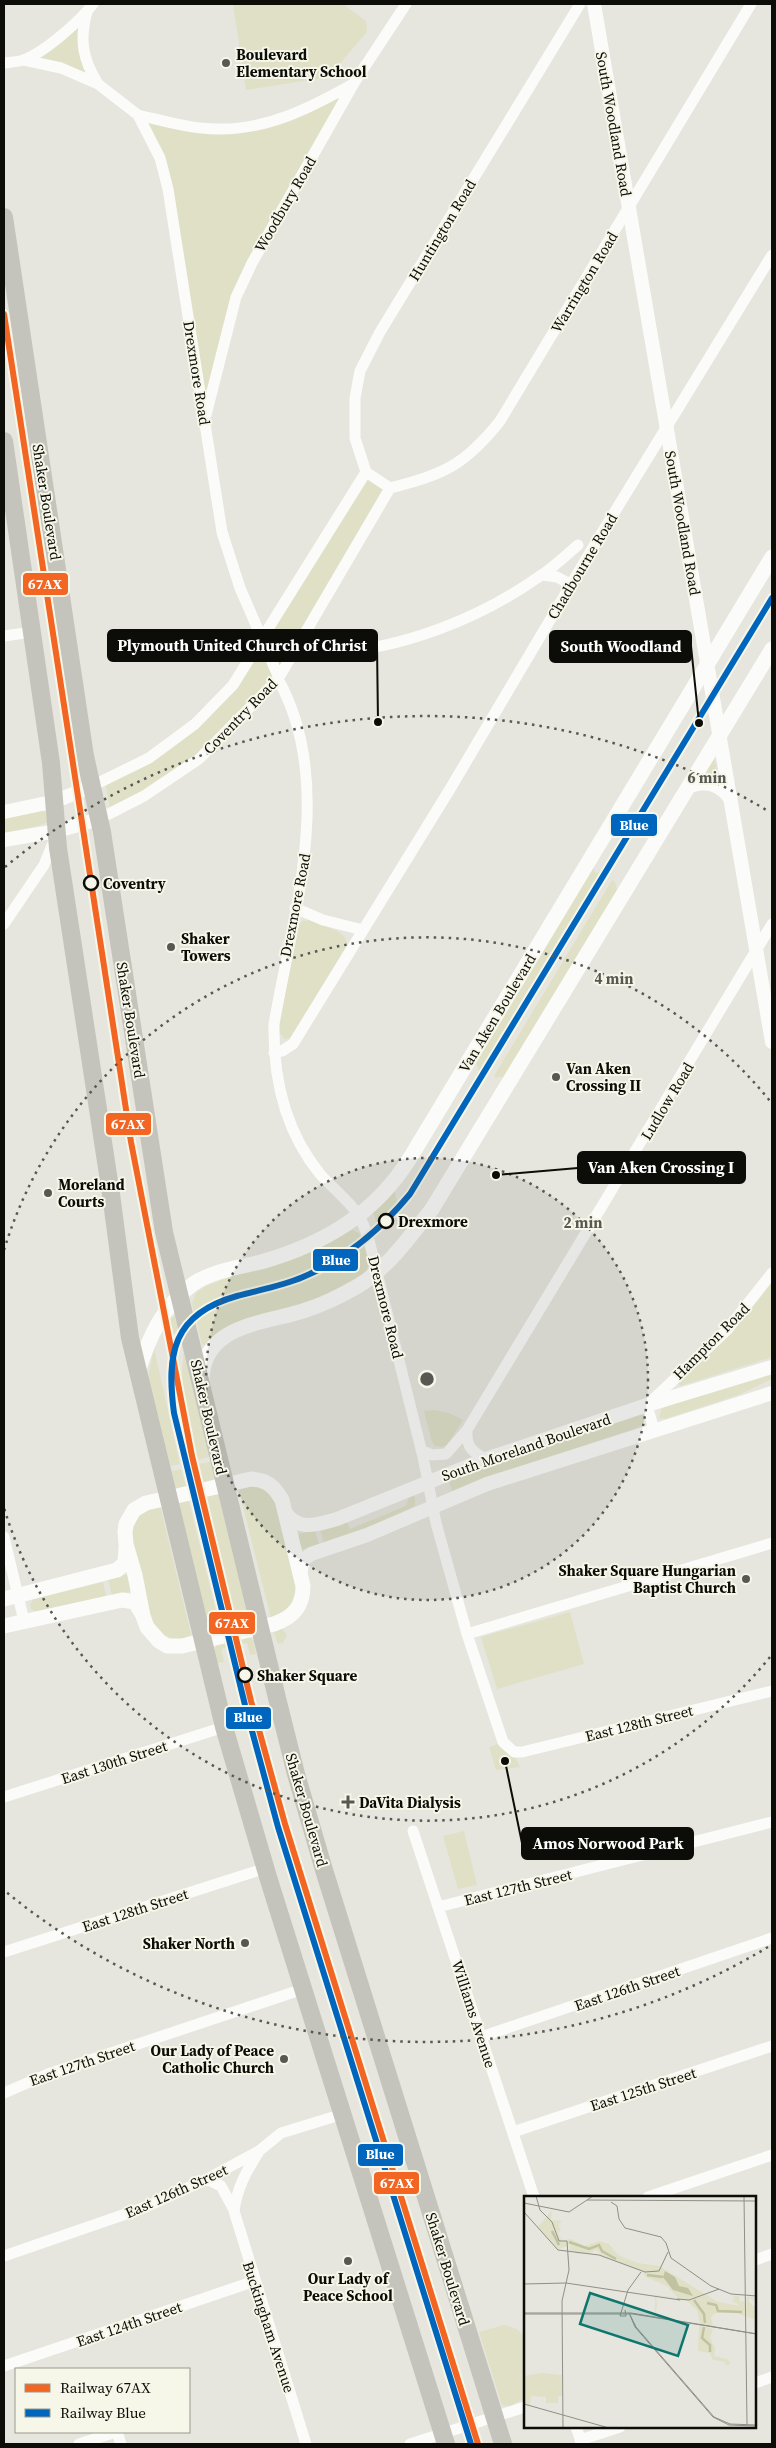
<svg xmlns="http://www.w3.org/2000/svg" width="776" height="2448" viewBox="0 0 776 2448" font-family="'Source Serif 4',serif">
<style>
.green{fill:#dfe0c6}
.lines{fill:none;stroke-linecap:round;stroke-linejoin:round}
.minor{stroke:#fbfbfa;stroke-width:11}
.tertiary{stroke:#fbfbfa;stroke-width:14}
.secondary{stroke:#fbfbfa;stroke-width:15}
.primary{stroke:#c4c4bc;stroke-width:18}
.rail-1-casing{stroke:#f6f7e8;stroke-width:10}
.rail-2-casing{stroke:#f6f7e8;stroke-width:10}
.rail-1{stroke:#f26522;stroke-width:6}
.rail-2{stroke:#0065bd;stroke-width:6}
.ring{fill:none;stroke:#585853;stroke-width:2.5;stroke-dasharray:2.5 5}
.poi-dot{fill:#585853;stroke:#f6f7e8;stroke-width:2}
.stop-dot{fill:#f6f7e8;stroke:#0c0c08;stroke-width:2.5}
.labels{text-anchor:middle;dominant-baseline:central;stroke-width:4;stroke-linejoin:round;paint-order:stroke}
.poi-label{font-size:15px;font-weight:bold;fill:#0c0c08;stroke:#f6f7e8;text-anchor:start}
.street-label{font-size:15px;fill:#0c0c08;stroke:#f6f7e8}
.stop-label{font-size:15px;font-weight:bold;fill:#0c0c08;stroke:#f6f7e8;text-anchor:start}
.inset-river{fill:none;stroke:#c0c2a0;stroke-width:2.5}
.inset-road{fill:none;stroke:#8f8f88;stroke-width:1}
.view{fill:#0f766e;fill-opacity:0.15;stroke:#0f766e;stroke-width:2.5}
.inset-edge{fill:none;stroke:#0c0c08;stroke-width:2.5}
.centre{fill:#585853;stroke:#f6f7e8;stroke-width:2.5}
.ring-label{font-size:15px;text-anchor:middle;font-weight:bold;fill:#585853;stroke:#f6f7e8;stroke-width:4;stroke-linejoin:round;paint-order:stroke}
.leader{fill:none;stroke:#0c0c08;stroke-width:2}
.callout-dot{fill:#0c0c08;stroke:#f6f7e8;stroke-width:2}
.callout{fill:#0c0c08;stroke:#0c0c08;stroke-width:2}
.callout-label{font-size:16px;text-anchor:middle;font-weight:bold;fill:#fff}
.line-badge{stroke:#f6f7e8;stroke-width:2}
.badge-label{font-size:14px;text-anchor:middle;font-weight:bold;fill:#fff}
</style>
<rect width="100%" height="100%" fill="#e6e6de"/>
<path class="green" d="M233 4H343L366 21 367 32 326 80 322 78 246 90Z
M84 23 91 74 24 60Z
M354 83 252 263 205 422 168 189 138 115 178 124H262Z
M366 472 390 488 279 678 199 759 111 814 106 786 109 778 149 758 233 685Z
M714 758 719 779 701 775Z
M41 810 50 815V821L37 826 4 833V816Z
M593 867 595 873 600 872 602 874 481 1074 479 1072 475 1058Z
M612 880 615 882 618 895 503 1082 502 1076 496 1078 494 1076Z
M310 920C321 926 348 930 347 945L291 1038 285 1039 280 1034 279 1027 298 925 303 921Z
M393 1191 395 1192 397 1203 377 1224 373 1213Z
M352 1230 359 1233C363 1245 373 1262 365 1273L319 1298 293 1308 231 1325 205 1346 202 1344 192 1304 196 1293 206 1286Z
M772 1282V1357L680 1386 678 1383 740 1322Z
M175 1316 178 1318 180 1327 171 1337 167 1320Z
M154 1348 180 1464 166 1467 149 1385V1372Z
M184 1351 212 1456 195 1461C187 1425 178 1388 184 1351Z
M772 1372V1379L741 1394 665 1419 659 1418 662 1408Z
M435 1410 449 1413 463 1420 447 1445 443 1447 435 1446 432 1442 424 1411Z
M640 1415H644C646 1422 641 1426 636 1428L452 1491 448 1479Z
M213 1461 216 1477 213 1480 203 1483 199 1464Z
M181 1469 186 1487 175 1489 168 1472Z
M259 1484 275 1498 297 1591 289 1610 271 1618 238 1487Z
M205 1492 217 1493 221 1497 250 1619 248 1624 238 1627Z
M413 1495 415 1498V1506L347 1537 324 1544 320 1529 347 1522 350 1529 406 1506 409 1497Z
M188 1498 221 1631 212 1633 209 1631 176 1507 179 1502Z
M157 1506H160L191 1634C178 1647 161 1634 152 1622L131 1535 139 1514Z
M315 1530 319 1545 300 1550 295 1535Z
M128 1574 132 1591 112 1596 108 1579Z
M103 1582 106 1596 37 1612 31 1609 30 1604 34 1599Z
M570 1612 584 1664 497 1689 481 1637Z
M281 1627 287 1635 283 1643 278 1644 273 1630Z
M250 1637 254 1641 256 1654 250 1655 247 1643 240 1644 238 1638Z
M226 1641 228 1647 221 1649 224 1662 217 1663 214 1652 216 1645Z
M500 1743 514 1755 520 1767 496 1770 489 1747Z
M464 1831 477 1885 458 1889 443 1836Z
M504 2325 517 2329 525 2337V2398L510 2406 502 2405 479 2332Z"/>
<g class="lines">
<path class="minor" d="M87 12C79 40 83 60 98 84
M24 60 61 68 98 84 138 115 160 158 168 189 222 532 240 588 279 678
M4 63C10 62 18 62 23 60 44 53 80 21 93 4
M138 115C164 121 191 129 217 129 268 130 310 108 353 84
M206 415 236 297 252 263 354 83 406 4
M366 472 390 488C444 474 464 466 500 421L751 4
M366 472 355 438V398L360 371 380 332 580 4
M542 575 557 577 570 584
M4 636 32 632
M262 640C271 644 280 650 290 654 300 657 317 653 328 653 402 649 479 619 540 576 554 567 566 555 578 545
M278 679C336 783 293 914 274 1024 273 1079 285 1131 320 1174 332 1188 349 1200 359 1216 364 1224 367 1235 370 1244L423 1457 436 1523 467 1634 503 1742 514 1752H522L772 1691
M92 786 149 758 195 724 233 685 366 472
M99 819 144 796 199 759 278 679 390 488
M295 908 323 920 363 930
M4 924 44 865 55 838
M274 1053 282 1051 293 1044 450 789 595 544 772 255
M467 1430C466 1447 472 1452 486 1459
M654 1430 647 1405 727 1330 772 1273
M421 1450 432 1455 446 1454 467 1430 772 924
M4 1537 24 1621
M467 1634 772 1543
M4 1797 224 1727
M413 1831 534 2197
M438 1907 772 1822
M4 1952 266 1868
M481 2037 772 1938
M4 2093 48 2074 303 1989
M513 2132 772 2046
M258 2153C246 2172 237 2188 234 2211L306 2444
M207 2179 221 2186 234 2210
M648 2197 772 2155
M4 2256 146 2207 207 2179 259 2151 281 2133 343 2114
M755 2260 772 2254
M4 2366 255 2281
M755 2383 772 2377
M576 2427 582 2444
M117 2432 121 2444
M580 2440 620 2427
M79 2444 116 2432
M410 2444 525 2407"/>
<path class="tertiary" d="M594 4 772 1042
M4 812 56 801 92 786
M4 840 57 831 99 819
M286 1513C299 1532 318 1524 337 1519L486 1459 647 1405 772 1367
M300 1574 303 1560 311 1554 367 1535 487 1484 772 1393"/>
<path class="secondary" d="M689 786C705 779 719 783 730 797
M138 1372C149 1337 162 1307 193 1284 212 1271 240 1267 261 1262 324 1244 375 1214 410 1158L772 557
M202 1384C200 1325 262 1324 303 1311 322 1305 341 1296 358 1286 388 1268 410 1236 432 1209L772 649
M251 1479C267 1480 274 1486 282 1500L303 1586C303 1607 293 1617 274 1624L182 1646H167L159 1641 147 1627 143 1616 135 1575 126 1544 125 1532 126 1524 134 1510 146 1503Z
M4 1599 117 1570 125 1563 126 1548
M4 1626 122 1600 135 1602 142 1614"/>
<path class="primary" d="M4 217 85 756 102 832 164 1232 278 1702 296 1774 324 1870 503 2444
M4 441 51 763 58 848 111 1194 130 1338 224 1727 268 1877 446 2444"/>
<g class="rail-1-casing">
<path id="rail-1" d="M4 314 131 1142 192 1456 251 1701 285 1824 478 2444"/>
</g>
<g class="rail-2-casing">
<path id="rail-2" d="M471 2444 278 1827 245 1705 174 1413C166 1353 173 1314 237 1296 259 1290 282 1286 303 1277 346 1259 381 1229 410 1194L772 598"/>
</g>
<use href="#rail-1" class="rail-1"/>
<use href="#rail-2" class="rail-2"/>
</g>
<circle cx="427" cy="1379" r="221" fill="#585853" fill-opacity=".12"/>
<g class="ring">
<circle cx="427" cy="1379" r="221"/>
<path d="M770 1657A442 442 0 0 1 4 1508M4 1250A442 442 0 0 1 770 1101"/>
<path d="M768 1947A663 663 0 0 1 5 1891M5 867A663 663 0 0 1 768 811"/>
</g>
<g class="poi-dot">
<circle cx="226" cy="63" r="5"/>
<circle cx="171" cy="947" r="5"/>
<circle cx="556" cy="1077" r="5"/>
<circle cx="48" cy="1193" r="5"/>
<circle cx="746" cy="1579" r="5"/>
<path d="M345.5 1794.5h5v5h5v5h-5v5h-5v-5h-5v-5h5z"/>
<circle cx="245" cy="1943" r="5"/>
<circle cx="284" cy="2059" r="5"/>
<circle cx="348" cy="2261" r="5"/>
</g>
<g class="stop-dot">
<circle cx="91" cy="883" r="7"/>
<circle cx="386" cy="1221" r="7"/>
<circle cx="245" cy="1675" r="7"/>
</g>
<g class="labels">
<g class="poi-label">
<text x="236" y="54">Boulevard<tspan x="236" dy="17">Elementary School</tspan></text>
<text x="181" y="938">Shaker<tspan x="181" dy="17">Towers</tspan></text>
<text x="566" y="1068">Van Aken<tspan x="566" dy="17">Crossing II</tspan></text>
<text x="58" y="1184">Moreland<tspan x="58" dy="17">Courts</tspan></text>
<text x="736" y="1570" text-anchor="end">Shaker Square Hungarian<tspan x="736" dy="17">Baptist Church</tspan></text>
<text x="359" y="1802">DaVita Dialysis</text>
<text x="235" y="1943" text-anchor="end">Shaker North</text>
<text x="274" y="2050" text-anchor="end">Our Lady of Peace<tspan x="274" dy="17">Catholic Church</tspan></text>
<text x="348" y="2278" text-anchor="middle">Our Lady of<tspan x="348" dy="17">Peace School</tspan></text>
</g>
<g class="street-label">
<text transform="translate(614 124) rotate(80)">South Woodland Road</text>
<text transform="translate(285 204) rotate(-60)">Woodbury Road</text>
<text transform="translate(442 230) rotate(-59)">Huntington Road</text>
<text transform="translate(584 282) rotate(-59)">Warrington Road</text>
<text transform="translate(197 373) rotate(81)">Drexmore Road</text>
<text transform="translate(47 502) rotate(81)">Shaker Boulevard</text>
<text transform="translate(683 523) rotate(80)">South Woodland Road</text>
<text transform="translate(582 566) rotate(-59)">Chadbourne Road</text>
<text transform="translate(240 716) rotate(-46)">Coventry Road</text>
<text transform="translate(295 905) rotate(-79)">Drexmore Road</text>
<text transform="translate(497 1013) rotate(-59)">Van Aken Boulevard</text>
<text transform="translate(131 1020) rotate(81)">Shaker Boulevard</text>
<text transform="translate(667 1101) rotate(-59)">Ludlow Road</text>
<text transform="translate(386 1307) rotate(76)">Drexmore Road</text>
<text transform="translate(711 1341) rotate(-45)">Hampton Road</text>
<text transform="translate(209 1417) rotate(77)">Shaker Boulevard</text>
<text transform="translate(526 1447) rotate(-19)">South Moreland Boulevard</text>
<text transform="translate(639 1723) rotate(-14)">East 128th Street</text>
<text transform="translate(114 1762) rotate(-18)">East 130th Street</text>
<text transform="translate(307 1810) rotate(74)">Shaker Boulevard</text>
<text transform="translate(518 1887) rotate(-14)">East 127th Street</text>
<text transform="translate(135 1910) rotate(-18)">East 128th Street</text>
<text transform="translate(627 1988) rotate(-19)">East 126th Street</text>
<text transform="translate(474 2014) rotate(72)">Williams Avenue</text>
<text transform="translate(82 2063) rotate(-19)">East 127th Street</text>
<text transform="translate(643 2089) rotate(-18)">East 125th Street</text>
<text transform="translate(176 2191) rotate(-24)">East 126th Street</text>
<text transform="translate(448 2269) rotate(73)">Shaker Boulevard</text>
<text transform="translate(129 2324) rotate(-19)">East 124th Street</text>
<text transform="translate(269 2327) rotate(72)">Buckingham Avenue</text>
</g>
<g class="stop-label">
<text x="103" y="883">Coventry</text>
<text x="398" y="1221">Drexmore</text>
<text x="257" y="1675">Shaker Square</text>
</g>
</g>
<g transform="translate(524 2196)">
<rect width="232" height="232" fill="#e6e6de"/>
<path d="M28 14 27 24 38 25 34 29 37 30 34 31 37 33 34 37 37 44 40 43 36 45 31 38 36 46 46 43 61 50 75 45 85 48 94 59 113 67 135 70 194 106 216 110 209 105 210 100H215L216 106 221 105 222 114 223 101H231L230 105 225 102V106L232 112V124L210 116 191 117 187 121 189 130 176 128 173 114 162 104 132 100 133 110 131 120V99L154 102 143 90 122 81 118 75 74 59 77 58 72 54 66 57 69 58H53L46 54V49L44 45 45 50 33 53 14 31ZM175 130 189 133 186 142 191 152 190 160 203 163 207 168 201 169V166L189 164 186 157 174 155ZM17 177 38 179V200H34V207H22V201L7 200 6 209 0 207V180Z" fill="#dfe0c6"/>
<path d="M141 75 151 81 155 90 164 92 169 100 149 94 139 81Z" fill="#c0c2a0"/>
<path class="inset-river" d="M28 35 35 49M45 46 65 53 75 49 78 55 92 63M123 79 139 81M170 104 180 118 181 127M183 107 192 109 194 115 218 116M180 131 178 142 186 149V156"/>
<path class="inset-road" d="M12 0 16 14 28 26 35 45H43M220 0 223 228M63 4 233 5M87 6 93 10 95 23 101 32 137 41 142 47 147 62 187 90 207 98 233 100M0 7 45 16 69 0M0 16 34 54 75 59 121 76 135 75 144 56M0 88 42 87 156 104M153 103 165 104 195 93M101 114 102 120H96L104 94 117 76M0 117H107L233 138M105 117 112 131 190 221 206 228 233 229M0 118H109L233 138M106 119 111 131 189 221 205 229 233 230M0 208 85 232M39 232 38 105 45 74 43 45"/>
<path class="view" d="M66 97 164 129 154 160 56 128Z"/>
<rect width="232" height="232" class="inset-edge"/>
</g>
<circle cx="427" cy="1379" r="8" class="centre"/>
<g class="ring-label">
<text x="707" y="783">6 min</text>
<text x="614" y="984">4 min</text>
<text x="583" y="1228">2 min</text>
</g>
<path class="leader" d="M378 722L377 645M699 723L691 646M496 1175L578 1168M505 1761L522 1843"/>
<g class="callout-dot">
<circle cx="378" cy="722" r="5"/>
<circle cx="699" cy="723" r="5"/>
<circle cx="496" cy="1175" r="5"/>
<circle cx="505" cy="1761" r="5"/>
</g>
<g class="callout">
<rect x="108" y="630" width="269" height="31" rx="5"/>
<rect x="550" y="631" width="141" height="31" rx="5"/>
<rect x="578" y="1152" width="167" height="31" rx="5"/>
<rect x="522" y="1828" width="171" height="31" rx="5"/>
</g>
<g class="callout-label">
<text x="242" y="651">Plymouth United Church of Christ</text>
<text x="621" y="652">South Woodland</text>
<text x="661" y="1173">Van Aken Crossing I</text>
<text x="608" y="1849">Amos Norwood Park</text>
</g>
<g class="line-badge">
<rect x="22" y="572" width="47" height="24" rx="5" fill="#f26522"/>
<rect x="610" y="813" width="48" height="24" rx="5" fill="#0065bd"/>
<rect x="105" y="1112" width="47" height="24" rx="5" fill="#f26522"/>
<rect x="312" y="1248" width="47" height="24" rx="5" fill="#0065bd"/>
<rect x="208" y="1611" width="48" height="24" rx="5" fill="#f26522"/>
<rect x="225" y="1706" width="47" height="24" rx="5" fill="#0065bd"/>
<rect x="357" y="2143" width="47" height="24" rx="5" fill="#0065bd"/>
<rect x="373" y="2171" width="47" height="24" rx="5" fill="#f26522"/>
</g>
<g class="badge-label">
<text x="45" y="589">67AX</text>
<text x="634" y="830">Blue</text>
<text x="128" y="1129">67AX</text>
<text x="336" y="1265">Blue</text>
<text x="232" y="1628">67AX</text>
<text x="248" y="1722">Blue</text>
<text x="380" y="2159">Blue</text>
<text x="397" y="2188">67AX</text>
</g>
<rect width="776" height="2448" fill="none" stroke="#0c0c08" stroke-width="10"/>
<rect x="15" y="2368" width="175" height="65" fill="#f6f7e8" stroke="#98998e"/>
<rect x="25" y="2384" width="25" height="8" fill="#f26522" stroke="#98998e"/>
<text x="60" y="2393" font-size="15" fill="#0c0c08">Railway 67AX</text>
<rect x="25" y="2409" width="25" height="8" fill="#0065bd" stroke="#98998e"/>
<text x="60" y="2418" font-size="15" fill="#0c0c08">Railway Blue</text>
</svg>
